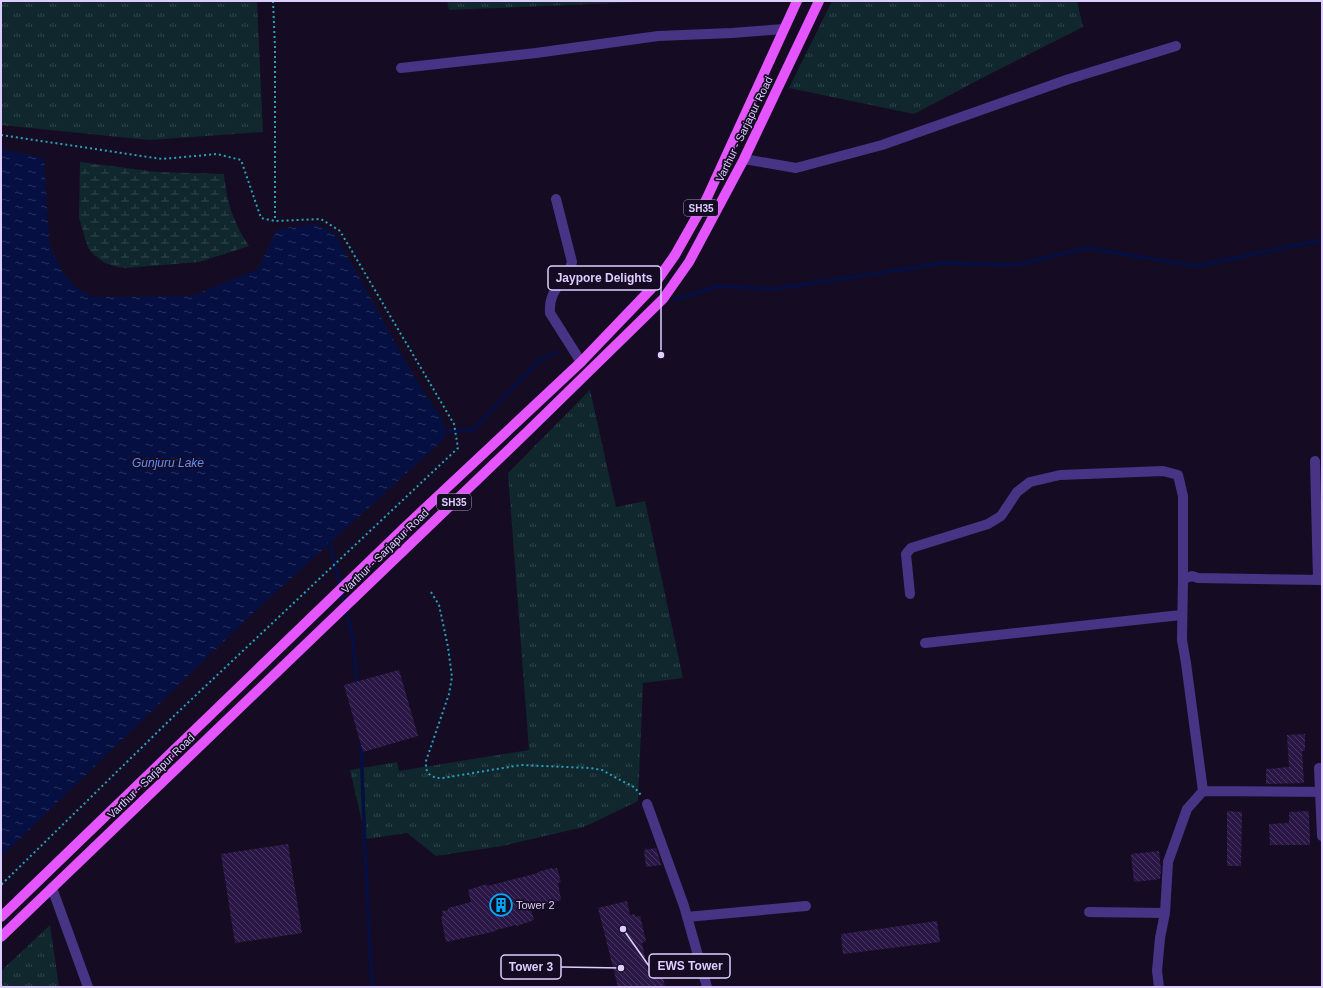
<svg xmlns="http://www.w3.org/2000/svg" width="1323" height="988" viewBox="0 0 1323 988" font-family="Arial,sans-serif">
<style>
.grass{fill:url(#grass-tufts)}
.wetland{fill:url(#wetland-marsh)}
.water{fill:url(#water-ripples)}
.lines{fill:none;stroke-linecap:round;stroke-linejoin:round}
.stream{stroke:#060f42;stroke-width:3.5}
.building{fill:url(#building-back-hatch)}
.path{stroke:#26a3bb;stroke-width:2;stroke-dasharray:2 3;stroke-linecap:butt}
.minor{stroke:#483485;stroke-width:10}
.major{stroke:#e455ff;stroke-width:10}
.labels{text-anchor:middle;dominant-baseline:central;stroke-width:3.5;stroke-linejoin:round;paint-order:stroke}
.shield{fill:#150c23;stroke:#a294bd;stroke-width:1}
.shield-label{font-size:10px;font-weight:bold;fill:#deceff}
.street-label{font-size:11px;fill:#deceff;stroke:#150c23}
.poi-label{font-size:11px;fill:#deceff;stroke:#150c23;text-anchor:start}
.water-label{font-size:12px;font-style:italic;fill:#5c90ff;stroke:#150c23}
.leader{fill:none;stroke:#deceff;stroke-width:1.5}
.callout-dot{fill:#deceff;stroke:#150c23;stroke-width:1.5}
.callout{fill:#150c23;stroke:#deceff;stroke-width:1.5}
.callout-label{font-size:12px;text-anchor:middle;font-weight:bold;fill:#deceff}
</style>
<defs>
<pattern id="grass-tufts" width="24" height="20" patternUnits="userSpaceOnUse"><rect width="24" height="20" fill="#0f272d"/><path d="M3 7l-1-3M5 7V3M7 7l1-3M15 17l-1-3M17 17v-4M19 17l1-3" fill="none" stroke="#32454c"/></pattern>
<pattern id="wetland-marsh" width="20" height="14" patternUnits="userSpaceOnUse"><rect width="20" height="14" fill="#0f272d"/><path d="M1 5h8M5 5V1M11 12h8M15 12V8" fill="none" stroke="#32454c"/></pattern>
<pattern id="water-ripples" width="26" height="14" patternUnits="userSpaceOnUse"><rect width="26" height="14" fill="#060f42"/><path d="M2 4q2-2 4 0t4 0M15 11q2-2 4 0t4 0" fill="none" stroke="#2a315e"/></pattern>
<pattern id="building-back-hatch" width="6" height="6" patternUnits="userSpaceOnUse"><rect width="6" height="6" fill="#2a1745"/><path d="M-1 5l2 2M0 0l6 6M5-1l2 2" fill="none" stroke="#483861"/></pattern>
</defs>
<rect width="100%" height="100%" fill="#150c23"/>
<path class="grass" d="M1 1H257L263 132 149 140 1 125Z
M447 1H640V2L449 10Z
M832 1H1077L1083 27 982 78 914 114 789 88Z
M590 390 616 507 645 501 683 678 643 683 638 801 584 827 502 846 436 856 407 833 366 839 350 770 397 762 399 771 529 750 508 473Z
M50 925 59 987H1V971Z"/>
<path class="wetland" d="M80 162 157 172 224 174C226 201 234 224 249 246L199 262 125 268 118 267 105 263 93 254 88 248 79 218Z"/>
<path class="water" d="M1 149 44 158 49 240 52 251 62 271 76 287 91 297 192 296 258 269 277 229 315 224 335 233 413 375 444 422V439L251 615 1 857Z"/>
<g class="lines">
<path class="stream" d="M674 300 719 286 774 289 944 263 1017 265 1086 248 1196 266 1322 240
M439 432 473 430 539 360 558 352
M329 540 353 639 357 686
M361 742 365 851 372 987"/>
</g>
<path class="building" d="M399 670 418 736 363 752 344 685Z
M1305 734V751H1302L1304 783 1266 784V769L1289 767 1287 735Z
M1227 811 1242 812 1241 866H1227Z
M1309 811 1310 845H1270L1269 824 1289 823V812Z
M288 844 302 933 235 943 221 854Z
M656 848 661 865 646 867 644 850Z
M1159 851 1161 870 1160 879 1134 882 1131 854Z
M552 868 553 869 557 868 561 882 558 883 561 900 531 909 534 920 517 926 516 925 496 930V931L479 935 446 942 441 917 443 916 442 911 448 910V908L471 902 468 890 487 884V886L538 873V872Z
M627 901 630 915 635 914V917L640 916 646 941 642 943 649 976 661 973 662 977H663L665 987H618L598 908Z
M937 921 940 942 843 954 841 934Z"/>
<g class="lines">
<path class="path" d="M273 1 275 47V221
M1 135 162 159 217 154 241 160 261 218 275 221 321 219 340 231 454 424 458 448 177 713 1 885
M431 592 439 605 448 647 452 677 449 694 426 761V769L429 774 436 778H443L521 765 590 768 602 770 622 781 634 787 641 795"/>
<path class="minor" d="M401 68 536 53 658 36 732 33 783 29
M744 159 796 168 882 145 1069 79 1176 46
M556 199 572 262C567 283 548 287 550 313L581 362
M1315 461 1318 580
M910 594 906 554 911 548 988 524 1001 516 1017 492 1030 482 1060 475 1163 471 1178 475 1183 496V579
M925 643 1181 615
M1319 768 1322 836
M1203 791 1186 663 1182 640 1183 579 1192 576 1198 578 1322 580
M647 804 684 906 707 987
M52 888 88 987
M1089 912 1165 913
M687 917 806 906
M1159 987 1157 971 1160 938 1165 913 1168 862 1187 809 1203 791 1322 792"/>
<path class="major" d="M1 917 405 527 581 362 651 289 675 255 706 200 797 1
M1 937 527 432 663 299 689 262 744 159 819 1"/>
</g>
<defs>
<g id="building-ring" transform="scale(1.15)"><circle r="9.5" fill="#150c23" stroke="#00aaf9" stroke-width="1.5"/><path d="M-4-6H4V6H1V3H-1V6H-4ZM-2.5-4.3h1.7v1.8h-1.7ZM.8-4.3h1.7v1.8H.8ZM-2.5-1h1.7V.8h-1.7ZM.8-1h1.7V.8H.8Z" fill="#00aaf9"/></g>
</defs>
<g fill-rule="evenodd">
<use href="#building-ring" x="501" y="905"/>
</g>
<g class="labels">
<g class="shield">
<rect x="684" y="200" width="34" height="16" rx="3"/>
<rect x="437" y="494" width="34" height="16" rx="3"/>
</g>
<g class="shield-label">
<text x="701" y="208">SH35</text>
<text x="454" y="502">SH35</text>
</g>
<g class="street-label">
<text transform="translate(744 129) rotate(-64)">Varthur - Sarjapur Road</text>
<text transform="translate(385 551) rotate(-44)">Varthur - Sarjapur Road</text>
<text transform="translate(151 776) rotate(-44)">Varthur - Sarjapur Road</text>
</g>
<g class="poi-label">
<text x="516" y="905">Tower 2</text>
</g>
<g class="water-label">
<text x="168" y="463">Gunjuru Lake</text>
</g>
</g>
<path class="leader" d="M661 355L661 278M623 929L649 966M621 968L561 967"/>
<g class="callout-dot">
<circle cx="661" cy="355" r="4"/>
<circle cx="623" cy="929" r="4"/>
<circle cx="621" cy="968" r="4"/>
</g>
<g class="callout">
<rect x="548" y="266" width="113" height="24" rx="4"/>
<rect x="649" y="954" width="81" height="24" rx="4"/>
<rect x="501" y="955" width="60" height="24" rx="4"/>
</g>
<g class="callout-label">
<text x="604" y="282">Jaypore Delights</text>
<text x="690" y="970">EWS Tower</text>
<text x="531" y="971">Tower 3</text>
</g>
<rect width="1323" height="988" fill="none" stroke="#deceff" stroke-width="4"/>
</svg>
